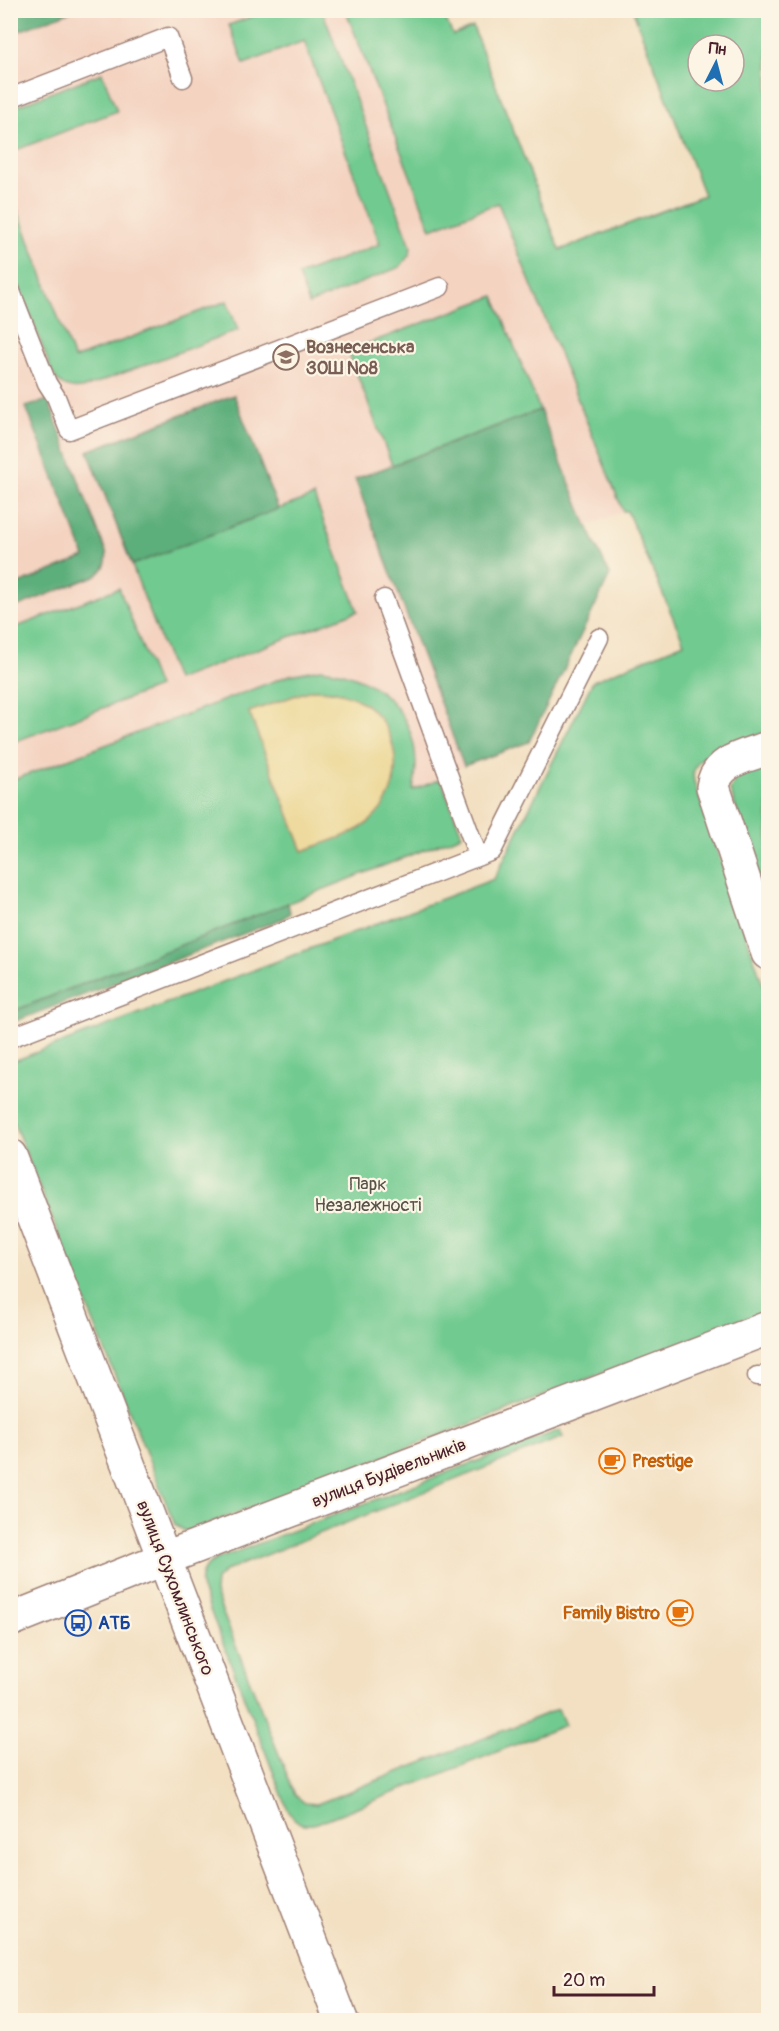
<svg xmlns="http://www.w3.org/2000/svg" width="779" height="2031" viewBox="0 0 779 2031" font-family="Pangolin,sans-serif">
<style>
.built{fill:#f4d3c1}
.green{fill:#71ca90;stroke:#5e745e;stroke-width:1.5;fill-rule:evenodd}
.forest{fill:#5cae7a;stroke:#536652;stroke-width:1.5}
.sand{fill:#eeda9e;stroke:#9c7c64;stroke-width:1.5}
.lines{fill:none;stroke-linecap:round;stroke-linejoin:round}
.service-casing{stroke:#9e8076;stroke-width:21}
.minor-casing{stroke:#9e8076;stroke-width:36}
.service{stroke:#fff;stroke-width:18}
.minor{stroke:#fff;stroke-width:33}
.labels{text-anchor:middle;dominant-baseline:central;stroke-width:4.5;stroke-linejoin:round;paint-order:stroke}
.education-label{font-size:18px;font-weight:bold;fill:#785e54;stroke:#fcf5e5;text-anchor:start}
.park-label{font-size:18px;fill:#565249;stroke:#fcf5e5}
.food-label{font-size:18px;font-weight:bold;fill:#c56008;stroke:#fcf5e5;text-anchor:start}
.street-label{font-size:18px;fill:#4a1f2b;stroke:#fcf5e5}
.transit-label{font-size:18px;font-weight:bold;fill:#164399;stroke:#fcf5e5;text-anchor:start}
</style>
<rect width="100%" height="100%" fill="#fcf5e5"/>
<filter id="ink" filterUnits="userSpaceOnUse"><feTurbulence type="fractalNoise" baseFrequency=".0167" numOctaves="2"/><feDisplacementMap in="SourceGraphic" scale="12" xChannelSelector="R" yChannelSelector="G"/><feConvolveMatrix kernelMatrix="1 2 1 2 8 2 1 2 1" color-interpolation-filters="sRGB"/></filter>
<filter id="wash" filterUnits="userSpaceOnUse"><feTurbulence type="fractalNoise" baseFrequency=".008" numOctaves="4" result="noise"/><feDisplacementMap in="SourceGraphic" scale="24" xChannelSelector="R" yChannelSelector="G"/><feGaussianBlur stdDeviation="1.35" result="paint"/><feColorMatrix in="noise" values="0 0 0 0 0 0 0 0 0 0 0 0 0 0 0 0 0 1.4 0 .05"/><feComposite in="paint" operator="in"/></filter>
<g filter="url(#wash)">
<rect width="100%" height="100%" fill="#f3e0c2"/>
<path class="built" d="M11 11H420L623 511 588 526 610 575 529 742 440 775 462 835 11 1012Z"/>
<path class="green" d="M270 10 322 11 324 15 411 246 410 254 400 267 309 304 298 275 380 244 304 41 244 64 229 25Z
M346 11H442L453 35 473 27 560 250 704 195 633 11H768V731L702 759C693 766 691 774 695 785L768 999V1310L190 1531H185L175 1525 11 1116V1062L494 879 593 681 684 643 627 511H623L498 203 431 229ZM698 45H734V81H698Z
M102 73 117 111 11 152V108Z
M10 190 74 359 227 301 238 330 86 387C71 391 59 386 52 372L11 265Z
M494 296 540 410 392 465 348 351Z
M234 395 278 509 314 496 358 611 176 680 88 451Z
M119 588 158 687 11 743V629Z
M320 669C384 674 428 725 413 790L441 779 462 835 11 1012 10 781 290 675ZM311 690 337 691 361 702 387 731 392 742 395 768 394 782 369 822 359 829 303 851 249 712Z
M768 762V906L730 790 738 775Z
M560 1430 563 1437 225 1571 216 1580 215 1593 295 1795 305 1803 317 1804 558 1709 565 1725 317 1823C303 1827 294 1822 288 1810L201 1587C199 1574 204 1565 217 1559Z"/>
<path class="forest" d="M11 10H72V11L11 34Z
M234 395 278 509 132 565 88 451Z
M48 400 106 552C108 562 105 568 97 575L11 609V587L85 557 26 407Z
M540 410 587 526 610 575 529 742 464 766 355 479Z
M288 903 290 913 282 919 11 1023V1012Z"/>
<path class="sand" d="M311 690C329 690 344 692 360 701 399 724 407 781 377 814 359 835 328 841 303 851L249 712Z"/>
</g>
<g filter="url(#ink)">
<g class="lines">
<g class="service-casing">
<path id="service" d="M10 98 168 37 183 78
M10 289 47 383 56 397 69 430 440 287
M384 599 478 856
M10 1038 492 851 599 638
M757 1376H768"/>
</g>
<g class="minor-casing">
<path id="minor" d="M768 748C747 756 716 760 713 787L768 953
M10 1156 341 2020
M10 1620 163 1559 768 1328"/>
</g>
<use href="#service" class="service"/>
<use href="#minor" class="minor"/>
</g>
</g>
<defs>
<g id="school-ring" transform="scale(1.35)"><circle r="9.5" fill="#fcf5e5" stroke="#8d6e63" stroke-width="1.5"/><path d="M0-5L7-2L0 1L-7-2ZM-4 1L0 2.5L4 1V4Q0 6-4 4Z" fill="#8d6e63"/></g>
<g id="cafe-ring" transform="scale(1.35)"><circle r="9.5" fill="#fcf5e5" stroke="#e8710a" stroke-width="1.5"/><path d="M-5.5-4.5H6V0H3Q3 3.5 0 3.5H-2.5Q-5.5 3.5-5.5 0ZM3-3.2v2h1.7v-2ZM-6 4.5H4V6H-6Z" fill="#e8710a"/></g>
<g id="bus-ring" transform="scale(1.35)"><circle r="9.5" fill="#fcf5e5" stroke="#1a4fb4" stroke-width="1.5"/><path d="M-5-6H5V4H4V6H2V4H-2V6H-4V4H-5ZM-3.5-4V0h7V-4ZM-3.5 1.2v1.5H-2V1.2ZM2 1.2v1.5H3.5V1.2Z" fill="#1a4fb4"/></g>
</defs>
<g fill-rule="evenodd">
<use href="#school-ring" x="286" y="357"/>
<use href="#cafe-ring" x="612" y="1461"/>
<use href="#cafe-ring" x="680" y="1613"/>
<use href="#bus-ring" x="78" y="1623"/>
</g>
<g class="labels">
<g class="education-label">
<text x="306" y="347">Вознесенська<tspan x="306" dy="21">ЗОШ №8</tspan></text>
</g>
<g class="park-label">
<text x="368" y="1184">Парк<tspan x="368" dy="21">Незалежності</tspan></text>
</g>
<g class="food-label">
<text x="632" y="1461">Prestige</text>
<text x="660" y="1613" text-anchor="end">Family Bistro</text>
</g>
<g class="street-label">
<text transform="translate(389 1473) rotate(-21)">вулиця Будівельників</text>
<text transform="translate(175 1588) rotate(69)">вулиця Сухомлинського</text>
</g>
<g class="transit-label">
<text x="98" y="1623">АТБ</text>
</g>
</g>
<rect width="779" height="2031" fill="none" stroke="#fcf5e5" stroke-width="36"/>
<g transform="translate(716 63) rotate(6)"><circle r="28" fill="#fcf5e5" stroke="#b59f9b" stroke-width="1.5"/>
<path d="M0-4.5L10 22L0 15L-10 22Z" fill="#1f6fb2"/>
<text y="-9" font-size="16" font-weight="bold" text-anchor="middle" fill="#4a1f2b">Пн</text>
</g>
<path d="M554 1986v9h100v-9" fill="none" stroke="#4a1f2b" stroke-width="3"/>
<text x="563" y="1986" font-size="18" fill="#4a1f2b" stroke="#fcf5e5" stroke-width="4.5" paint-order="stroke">20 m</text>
</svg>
